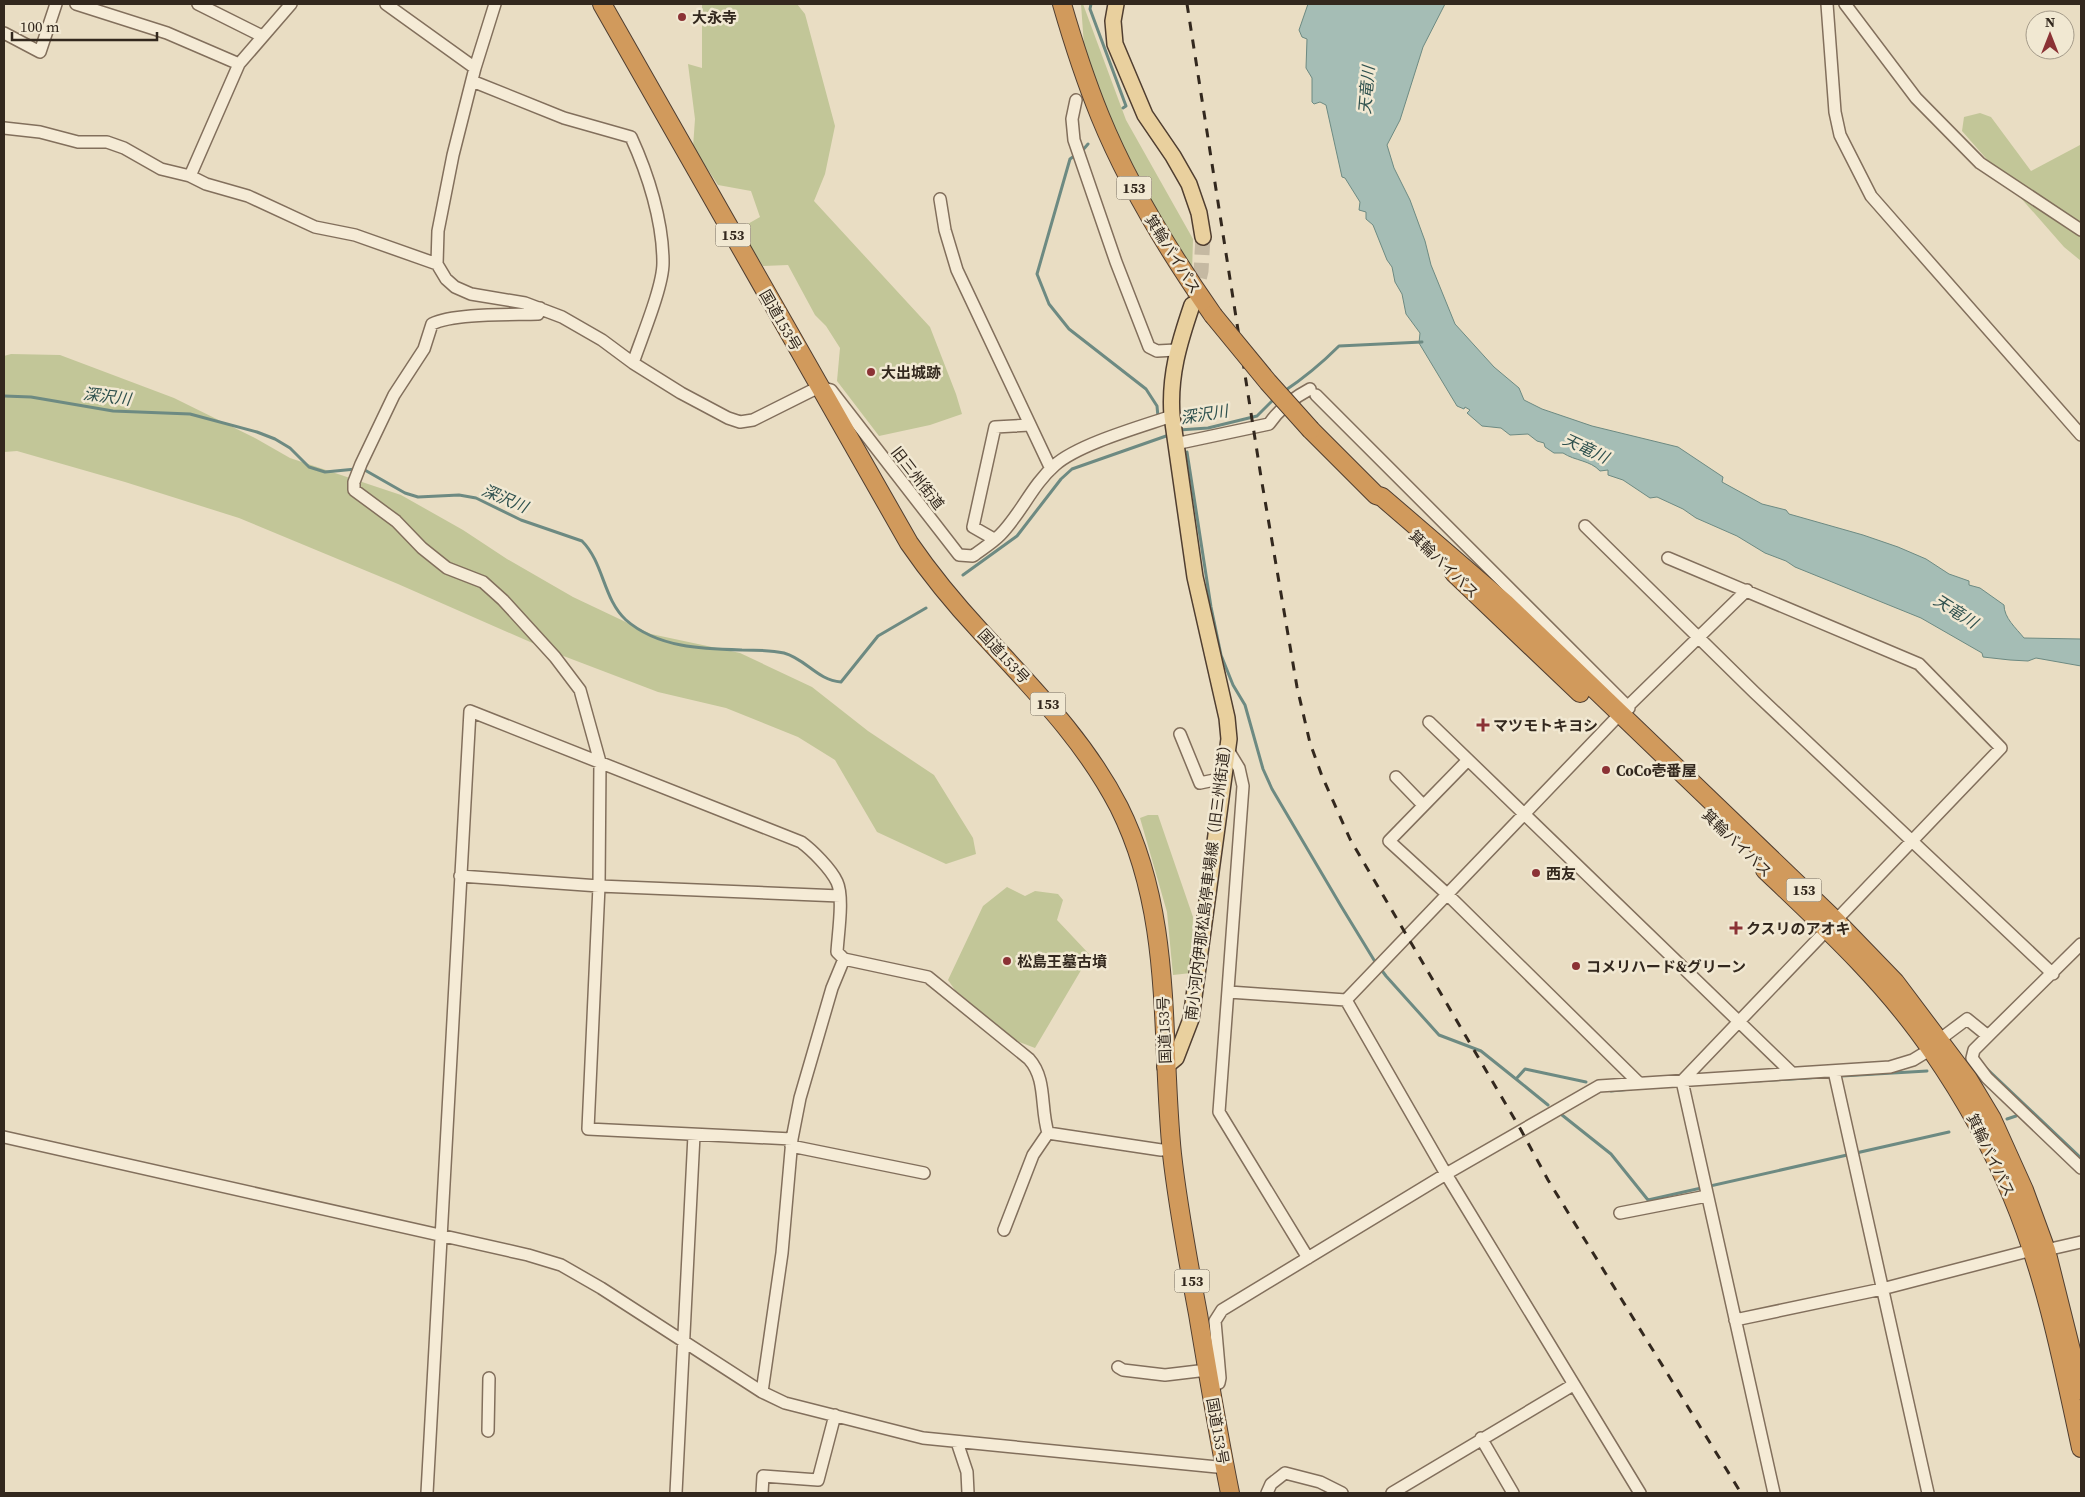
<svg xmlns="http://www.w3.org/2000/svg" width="2085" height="1497" viewBox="0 0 2085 1497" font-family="'Source Serif 4','Noto Sans JP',serif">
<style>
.green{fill:#c2c698}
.water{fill:#a5bdb5;stroke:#6d8a82}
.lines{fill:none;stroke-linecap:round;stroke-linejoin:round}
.stream{stroke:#6d8a82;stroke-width:3}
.major-tunnel{stroke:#c5b9a2;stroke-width:15;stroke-dasharray:15 8;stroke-linecap:butt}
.minor-casing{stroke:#826f5c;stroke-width:14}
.major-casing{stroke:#503e30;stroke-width:18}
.highway-casing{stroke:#503e30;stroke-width:20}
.minor{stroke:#f5ebd6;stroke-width:11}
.major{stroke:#e9d09e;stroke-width:15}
.highway{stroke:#d19a5c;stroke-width:18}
.rail{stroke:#33281e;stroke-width:3;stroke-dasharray:9 9;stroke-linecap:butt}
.highway-bridge-casing{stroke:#503e30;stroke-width:20;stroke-linecap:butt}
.highway-bridge{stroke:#d19a5c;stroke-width:18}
.poi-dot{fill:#8b3235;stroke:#f1e8d2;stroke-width:2}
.labels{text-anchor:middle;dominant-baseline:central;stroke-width:5;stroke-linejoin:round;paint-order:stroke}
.shield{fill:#f1e8d2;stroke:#6c6254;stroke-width:1}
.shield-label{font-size:14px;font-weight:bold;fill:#33281e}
.poi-label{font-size:15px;font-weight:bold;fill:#33281e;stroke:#f1e8d2;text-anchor:start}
.street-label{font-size:15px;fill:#33281e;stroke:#f1e8d2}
.water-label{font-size:16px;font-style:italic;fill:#2f514e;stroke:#f1e8d2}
</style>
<rect width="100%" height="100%" fill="#e9ddc3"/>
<path class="green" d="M702 4H797L805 14 835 126 825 174 814 201 930 327 956 394 962 414 930 425 879 436 837 381 840 348 826 326 815 315 788 265 763 266 739 229 760 217 751 191 718 185 693 147 695 119 688 64 702 68Z
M1081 4H1083L1126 120 1193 239 1192 273 1174 244 1114 133 1085 60Z
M1980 113 1991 117 2031 171 2080 145 2081 261 2064 247 1962 131 1964 117Z
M11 354 60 355 174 398 255 438 290 458 401 495 463 530 507 559 573 597 651 634 740 653 812 687 868 731 934 775 973 838 976 854 946 864 877 832 835 760 798 737 726 708 658 692 553 652 398 584 239 518 125 482 17 451 4 452V356Z
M1148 815H1158L1193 917 1191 973 1173 975 1167 912 1140 818Z
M1007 887 1025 896 1035 891 1058 894 1063 900 1057 920 1090 955 1035 1048 1014 1040 955 990 948 980 983 906Z"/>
<path class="water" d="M1308 4H1445L1423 47 1400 120 1387 145 1394 168 1410 200 1425 241 1431 265 1455 324 1494 367 1519 388 1524 400 1542 409 1592 426 1678 447 1723 477 1722 482 1762 504 1786 510 1789 514 1863 535 1898 547 1926 559 1949 574 1969 581V585L1980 588 2004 605C2004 618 2016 628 2024 638L2081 639V666L2036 658 2028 661 2010 660 1983 657 1982 653 1921 618 1795 567 1786 561 1765 553 1737 536 1696 518 1683 509 1657 497 1650 498 1623 480 1608 475V470L1600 471C1590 460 1575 461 1563 453H1554L1545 447 1544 443 1537 441 1528 434 1510 435 1501 428 1482 426 1467 413 1470 410 1465 407 1464 409 1457 406 1419 343 1420 333 1406 314 1402 294 1395 282 1392 267 1387 260 1373 225 1366 219V212L1359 210 1360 202 1345 178 1342 177 1326 105 1320 102 1314 104 1312 102V78L1306 68 1307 39 1302 37 1299 30Z"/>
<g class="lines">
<path class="stream" d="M1091 4 1090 9 1126 106 1123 108
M1082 151 1088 144
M1077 154 1070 159 1037 274 1049 304 1069 329 1146 389 1157 406 1158 417
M1283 392C1304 378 1321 364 1339 346L1422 342
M4 396 31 397 113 411 190 414 257 432 275 439 290 448 309 467 325 472 356 469
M1179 430 1208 428 1257 416 1274 399
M1187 452 1211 607 1221 655 1233 685 1245 705 1263 769 1272 789 1341 906 1374 960 1386 976 1439 1035 1481 1051 1516 1079 1525 1069 1586 1082
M363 469 405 493 418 497 459 495 476 498 521 520 582 541C604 563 603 599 626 620 658 648 703 649 742 650 756 650 770 650 784 653 806 659 817 680 841 682L878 636 926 608
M963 575 1017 536 1061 479 1072 469 1169 435
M1986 1068 2081 1158
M1516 1079 1548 1105
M1739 1082 1927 1071
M1611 1091 1631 1089
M1562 1115 1611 1154 1648 1200 1949 1132
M2007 1119 2016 1116"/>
<path class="major-tunnel" d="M1194 300 1201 271 1203 237"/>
<g class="minor-casing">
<path id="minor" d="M76 4 167 33 239 64
M198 4 262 36
M386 4 475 68
M495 4 475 68 453 155 438 231 437 264 446 279 455 287 471 294 525 303 562 317 602 340 633 363 681 393 728 418 740 422 753 420 819 387 831 390 959 555 973 556C982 549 992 543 1000 535 1021 514 1032 485 1055 465 1079 444 1140 427 1172 416
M1827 4 1835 112 1840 135 1871 196 2081 435
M1845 4 1916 98 1980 163 2081 230
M4 33 40 52 56 4
M472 81 564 118 631 137C648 174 663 221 663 263 663 287 641 339 633 363
M1076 100 1072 119 1074 140 1116 262 1149 347 1157 351 1176 350
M4 128 40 132 78 142H107L124 148 161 169 190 176 206 184 248 196 315 227 355 235 437 264
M190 176 239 64 291 4
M940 199 945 230 957 270 1051 469
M540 308 538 314C512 315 454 313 432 324L424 349 394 395 361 464 354 482V490L396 521 422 548 447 568 483 582 503 600 555 657 580 690 600 762 599 886 588 1129 792 1139
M1316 395 1629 708
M1175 444 1269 424C1280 408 1293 398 1310 389
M1585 526 1754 692 2053 974
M994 539 973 527 995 427 1030 425
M1668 558 1919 664 2001 748 1682 1081 1774 1493
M1429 722 1792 1073
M1180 734 1200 783 1224 778
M1228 750 1239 768 1243 786 1219 1112 1308 1258
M1468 760 1389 841 1448 895 1639 1083
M1396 777 1423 805
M460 876 599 886 840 896
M1229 992 1346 1000 1446 1174 1640 1493
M1346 1000 1620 714 1747 590
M1988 1036 2081 944
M1939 1040 1967 1019 1988 1036 1974 1050 1972 1058 1987 1078 2081 1168
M1834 1071 1928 1493
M4 1137 528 1255 561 1265 601 1288 762 1392 785 1403 923 1438 1217 1467 1224 1466
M791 1146 924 1173
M1620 1213 1707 1196
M1004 1230 1033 1155 1048 1133
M1735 1320 1882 1289 2032 1250H2046L2081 1242
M1118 1367 1123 1370 1165 1375 1207 1370
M1210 1386 1219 1383 1220 1378 1215 1321 1222 1310 1446 1174 1599 1086 1890 1067 1913 1060 1931 1049
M762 1392 782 1253 792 1139 800 1098 832 988 844 959
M488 1431 489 1378
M1481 1438 1513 1493
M957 1442 967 1472 968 1493
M427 1493 470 711 801 842C812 850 831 869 837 882 844 897 838 934 837 952L844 959 928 977 1029 1059C1047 1079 1040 1107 1048 1133L1161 1150 1172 1149
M676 1493 694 1135
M762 1493 763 1476 818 1480 835 1415
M1267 1493 1271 1484 1285 1473 1320 1482 1342 1493
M1392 1493 1573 1385"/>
</g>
<g class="major-casing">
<path id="major" d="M1116 4 1113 21 1115 44 1145 115 1173 156 1189 184 1199 213 1203 237
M1165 1067 1176 1058 1191 1019 1229 739 1227 718 1195 577 1172 416C1169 376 1179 343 1192 305"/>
</g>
<g class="highway-casing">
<path id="highway" d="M602 4 909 543C931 575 955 604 981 632 1032 688 1084 739 1119 807 1174 917 1160 1036 1172 1154 1178 1208 1188 1261 1198 1314 1208 1374 1218 1434 1230 1493
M1062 4C1073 42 1085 79 1100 116 1129 187 1169 252 1213 315
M1311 430 1376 495 1382 497 1505 603 1836 921 1895 982 1968 1079 1992 1119 2024 1190 2046 1250 2081 1390
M1454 573 1580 693
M1765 870C1824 926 1886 983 1932 1051 1963 1096 1991 1145 2012 1196 2046 1277 2063 1364 2081 1448"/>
</g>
<use href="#minor" class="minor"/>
<use href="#major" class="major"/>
<use href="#highway" class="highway"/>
<path class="rail" d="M1187 4 1261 477 1297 687 1310 743 1322 776 1350 839 1521 1130 1548 1180 1741 1493"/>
<g class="highway-bridge-casing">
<path id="highway-bridge" d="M1213 315 1268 382 1311 430"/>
</g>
<use href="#highway-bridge" class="highway-bridge"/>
</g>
<g class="poi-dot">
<circle cx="682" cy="17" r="5"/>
<circle cx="871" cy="372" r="5"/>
<path d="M1480.5 717.5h5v5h5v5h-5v5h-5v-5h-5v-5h5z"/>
<circle cx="1606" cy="770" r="5"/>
<circle cx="1536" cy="873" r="5"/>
<path d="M1733.5 920.5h5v5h5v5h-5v5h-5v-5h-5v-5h5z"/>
<circle cx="1007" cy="961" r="5"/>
<circle cx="1576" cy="966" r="5"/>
</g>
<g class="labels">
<g class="shield">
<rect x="1116.5" y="176.5" width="35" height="23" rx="4"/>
<rect x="715.5" y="223.5" width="35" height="23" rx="4"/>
<rect x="1030.5" y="692.5" width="35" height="23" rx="4"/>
<rect x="1786.5" y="878.5" width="35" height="23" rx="4"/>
<rect x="1174.5" y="1269.5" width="35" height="23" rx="4"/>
</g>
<g class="shield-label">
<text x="1134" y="188">153</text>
<text x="733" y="235">153</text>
<text x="1048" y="704">153</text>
<text x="1804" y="890">153</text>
<text x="1192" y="1281">153</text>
</g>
<g class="poi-label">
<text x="692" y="17">大永寺</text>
<text x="881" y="372">大出城跡</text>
<text x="1493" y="725">マツモトキヨシ</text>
<text x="1616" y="770">CoCo壱番屋</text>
<text x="1546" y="873">西友</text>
<text x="1746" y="928">クスリのアオキ</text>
<text x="1017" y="961">松島王墓古墳</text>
<text x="1586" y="966">コメリハード&amp;グリーン</text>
</g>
<g class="street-label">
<text transform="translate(1173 254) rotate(58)">箕輪バイパス</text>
<text transform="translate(781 320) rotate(60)">国道153号</text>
<text transform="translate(918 478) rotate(52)">旧三州街道</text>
<text transform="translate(1444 564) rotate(44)">箕輪バイパス</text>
<text transform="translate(1004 656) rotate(47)">国道153号</text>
<text transform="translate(1737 843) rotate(44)">箕輪バイパス</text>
<text transform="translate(1208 879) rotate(-83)">南小河内伊那松島停車場線（旧三州街道）</text>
<text transform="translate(1164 1030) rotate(-92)">国道153号</text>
<text transform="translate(1991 1155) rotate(64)">箕輪バイパス</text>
<text transform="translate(1218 1431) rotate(80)">国道153号</text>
</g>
<g class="water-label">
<text transform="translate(1366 90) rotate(-85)">天竜川</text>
<text transform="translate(107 396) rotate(7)">深沢川</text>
<text transform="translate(1204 414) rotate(-9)">深沢川</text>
<text transform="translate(1586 448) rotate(25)">天竜川</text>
<text transform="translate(505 498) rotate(23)">深沢川</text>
<text transform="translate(1956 611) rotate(32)">天竜川</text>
</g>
</g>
<rect width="2085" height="1497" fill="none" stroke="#33281e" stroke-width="10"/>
<g transform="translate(2050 35)"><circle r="24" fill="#f1e8d2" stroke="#a59b8a"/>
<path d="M0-4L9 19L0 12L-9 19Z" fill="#8b3235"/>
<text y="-8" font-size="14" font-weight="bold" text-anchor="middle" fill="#33281e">N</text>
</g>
<path d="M12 32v8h145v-8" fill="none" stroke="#33281e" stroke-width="2.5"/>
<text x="20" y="32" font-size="15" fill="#33281e" stroke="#f1e8d2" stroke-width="4" paint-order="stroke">100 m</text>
</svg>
